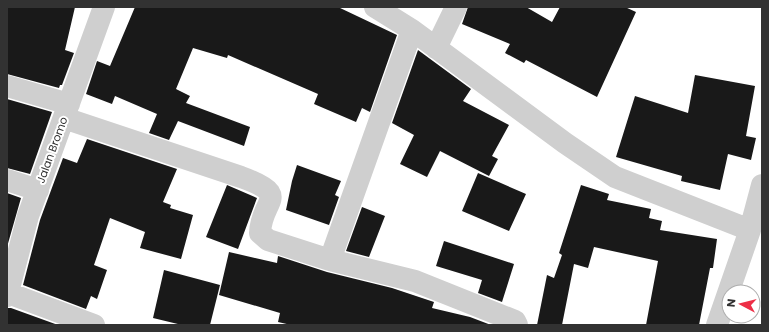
<svg xmlns="http://www.w3.org/2000/svg" width="769" height="332" viewBox="0 0 769 332" font-family="Poppins,sans-serif">
<style>
.building{fill:#191919}
.lines{fill:none;stroke-linecap:round;stroke-linejoin:round}
.minor{stroke:#cfcfcf;stroke-width:22}
.labels{text-anchor:middle;dominant-baseline:central;stroke-width:4;stroke-linejoin:round;paint-order:stroke}
.street-label{font-size:11px;fill:#323232;stroke:#fff}
</style>
<rect width="100%" height="100%" fill="#fff"/>
<path class="building" d="M7 7H75L65 50 74 53 62 85H60L59 88 7 74Z
M135 7H338L397 35 370 112 362 108 356 122 314 104 318 94 228 55 227 58 193 48 176 89 190 96 186 103 250 127 244 146 178 121 169 140 149 133 157 114 115 96 112 104 86 94 97 61 110 66Z
M468 7H526L552 22 560 7H625L636 12 597 97 526 60 524 63 505 53 510 44 462 24Z
M418 50 471 89 463 101 509 125 492 156 498 159 489 176 440 151 427 177 400 164 414 135 392 123Z
M695 75 755 86 746 136 756 138 751 160 728 154 720 190 681 181 682 176 616 157 635 96 688 113Z
M7 99 52 112 30 174 7 168Z
M87 139 177 169 163 202 171 205 170 208 193 215 181 259 140 248 145 232 110 218 94 265 107 270 97 299 91 296 86 309 23 285 40 220 63 158 77 163Z
M297 165 341 181 335 195 339 197 329 225 286 210 292 181Z
M478 173 526 194 509 231 462 211Z
M227 185 257 198 238 249 206 237Z
M581 185 609 194 607 200 651 209 649 218 662 221 660 230 717 239 713 268H710L699 325H646L658 261 594 247 588 268 574 264 562 325H537L547 275 554 278 562 255 559 253Z
M7 193 21 198 7 247Z
M362 207 385 216 369 257 346 251Z
M444 241 514 264 502 302 478 293 482 280 436 266Z
M229 252 277 263 278 256 327 272 392 288 434 302 432 308 470 317 491 325H291L278 322 280 313 219 295Z
M164 270 220 285 210 325H182L153 318Z
M7 308H11L58 325H7Z"/>
<g class="lines">
<path class="minor" d="M375 7 412 30 565 143 615 177 750 230
M436 48 456 7
M7 86 69 104
M64 118 241 177C293 196 261 199 260 233L268 240 330 260 415 281 515 321 517 325
M7 180 38 190
M330 260 412 30
M8 293 94 325
M7 296 28 216 104 7
M717 325 750 230 762 185"/>
</g>
<g class="labels">
<g class="street-label">
<text transform="translate(52 150) rotate(-70)">Jalan Bromo</text>
</g>
</g>
<rect width="769" height="332" fill="none" stroke="#323232" stroke-width="16"/>
<g transform="translate(741 304) rotate(277)"><circle r="19" fill="#ffffff" stroke="#adadad"/>
<path d="M0-3L7 15L0 10L-7 15Z" fill="#ed2f47"/>
<text y="-6" font-size="11" font-weight="bold" text-anchor="middle" fill="#323232">N</text>
</g>
</svg>
